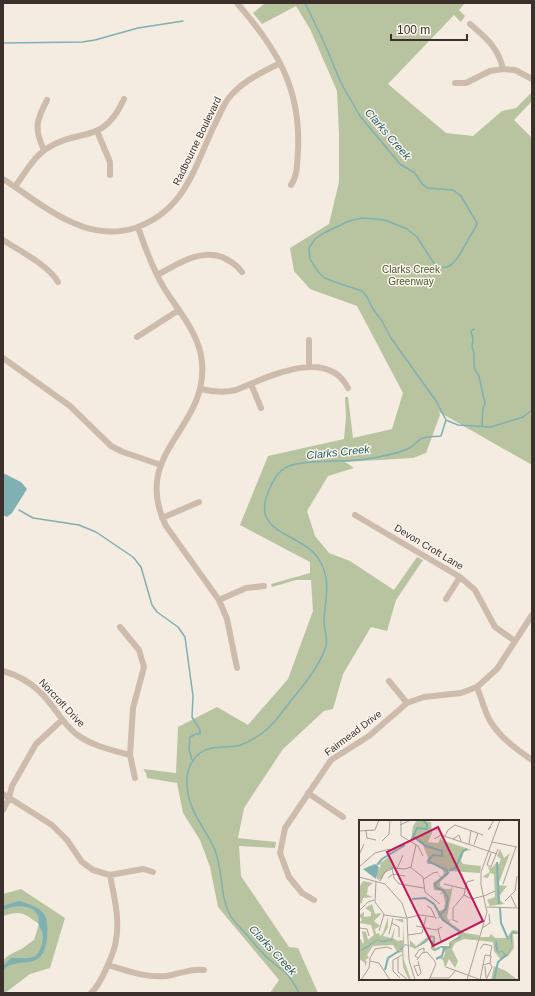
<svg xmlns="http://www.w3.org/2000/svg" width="535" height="996" viewBox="0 0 535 996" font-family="Arial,sans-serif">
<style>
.green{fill:#b8c4a0}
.water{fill:#7fb0b2}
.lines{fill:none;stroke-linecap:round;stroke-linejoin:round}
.stream{stroke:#7fb0b2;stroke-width:1.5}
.minor{stroke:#cdbbac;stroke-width:6}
.labels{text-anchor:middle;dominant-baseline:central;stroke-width:3;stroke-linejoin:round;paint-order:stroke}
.street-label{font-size:10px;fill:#3b302b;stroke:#fbf5ee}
.park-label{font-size:10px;fill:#4a5a2e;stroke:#fbf5ee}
.water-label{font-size:11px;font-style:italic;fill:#1f5a5e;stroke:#fbf5ee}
.inset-river{fill:none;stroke:#7fb0b2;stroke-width:2}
.inset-road{fill:none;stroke:#aaa098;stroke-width:1}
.view{fill:#c2185b;fill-opacity:0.15;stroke:#c2185b;stroke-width:2}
.inset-edge{fill:none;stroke:#3b302b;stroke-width:2}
</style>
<rect width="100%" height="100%" fill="#f4ebe1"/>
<path class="green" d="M265 3H465L459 10 465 16 461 22 454 15 388 84 446 133 473 136 502 111 516 108 532 92V101L514 120 532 138V465L439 412 440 415 426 453 413 458 345 462 354 468 328 476 307 511 315 536 329 553 350 561 394 590 417 557 423 560 396 600 387 631 371 627 343 674 333 709 324 711 283 749 244 808 238 838 276 842 275 848 239 846 241 876 289 947 298 948 318 993H270L279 980 218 907 210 867 200 840 183 813 177 783 147 778 146 773 143 769 176 773 178 727 217 707 248 725 288 679 313 611 311 580H296L272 587 271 584 310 573V562L240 525 268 456 344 439 346 417 345 397H348L353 438 392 429 403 393 357 306 310 289 294 271 290 248 329 224 339 182V134L337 91 310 29 296 6 262 24 253 13Z
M21 889 65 918 50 968 30 974 5 993H3V961C8 954 16 952 23 948 27 945 30 942 34 940L39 924C23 913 22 910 3 916V894Z"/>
<path class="water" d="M3 473 21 482 27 489 12 513 7 517 3 515Z
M19 901C27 903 39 907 44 914 50 923 48 951 39 958 28 966 11 959 3 971V966L11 958C19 957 28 960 35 956 41 953 45 937 42 931 41 929 40 928 39 926 38 922 40 918 37 914 30 903 13 906 3 910V906Z"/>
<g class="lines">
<path class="stream" d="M3 43 82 42 95 40 138 28 183 21
M474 329 471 331 473 339 472 347 474 353V365L475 370 479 376 485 404 483 408 482 426
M446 420 458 425 491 427 523 417 532 410
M19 510 33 518 79 525 96 532 133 557 141 567 152 605 157 612 178 627 185 637 193 696 192 717 200 730V734H196L190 737 189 749 192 760
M299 993C295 985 291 978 285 972 276 965 267 959 260 950 255 945 251 939 246 934 241 928 234 922 230 915 220 897 223 870 215 850 205 827 189 813 187 786 186 773 190 761 200 753 212 744 227 749 241 745 249 742 259 736 266 730 277 721 284 709 293 698 304 685 321 663 326 646 328 637 324 629 324 621 325 601 331 582 321 563 306 531 246 537 270 488 274 478 281 468 292 465 306 461 320 462 334 461 350 461 367 460 383 456 393 454 403 452 411 447 415 445 417 441 421 439 426 436 435 437 441 436L446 420 436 401 391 338 382 321 373 309 367 297 362 291 335 282 325 278 319 273 310 259 309 248 315 239 324 233 349 221 362 218 385 220 407 229 417 237 433 262C450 279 461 252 468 240 471 234 475 230 477 223L461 196 453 190 428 188 423 185 415 173 400 164 360 116 341 83 323 40 305 3"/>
<path class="minor" d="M237 3C276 48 301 87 298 150 297 162 298 175 291 185
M470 24C486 38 498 47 503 69
M455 83H466L490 71 503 69 515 70 532 79
M97 131 110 162V175
M44 150C34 129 36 121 47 100
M3 179C27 194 50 214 76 224 94 232 116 234 135 228 185 211 194 168 214 126 219 117 222 107 228 99 242 81 261 73 280 63
M15 187C24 174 33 158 46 149 79 127 103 146 124 99
M138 227C145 248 153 269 164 288 179 312 200 334 202 363 208 429 130 453 166 526L219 600 227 619 237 668
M3 240C20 251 48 265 58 282
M157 275C177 265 198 249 222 257 230 261 236 264 242 272
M137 337 179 310
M3 358 70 406 111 446 123 452 161 465
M309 367V340
M251 384 261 408
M201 389C213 392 224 393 236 390 266 378 327 346 348 388
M355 515 460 577 475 590 495 627 515 641
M162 518 199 502
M446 599 460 577
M219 600 246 588 264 586
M120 627 139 650 144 667 133 708 130 755 135 778
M3 671C17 675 29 681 40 692 54 705 61 722 76 734 92 746 112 750 130 755
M389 681 407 703
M477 687C481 697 484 709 489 719 498 736 516 749 532 760
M308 793 343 817
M3 794 52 825 67 840 82 862 93 870 110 875 143 869 153 872
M3 810 9 798 12 786 36 744 62 720
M314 900 302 893 289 877 280 853 285 828 331 760 369 736 407 703 424 697 461 693 477 687 497 669 532 615
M108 965C127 971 146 978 167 976 180 974 191 968 204 970
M91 993C99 986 103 976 107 967 111 958 115 949 116 940 120 919 114 896 110 875"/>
</g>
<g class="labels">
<g class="street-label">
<text transform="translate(197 141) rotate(-64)">Radbourne Boulevard</text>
<text transform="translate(429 547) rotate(31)">Devon Croft Lane</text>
<text transform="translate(62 703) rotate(47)">Norcroft Drive</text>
<text transform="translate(353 733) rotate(-37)">Fairmead Drive</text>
</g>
<g class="park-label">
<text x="411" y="269">Clarks Creek<tspan x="411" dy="12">Greenway</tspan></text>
</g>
<g class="water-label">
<text transform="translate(388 134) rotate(49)">Clarks Creek</text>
<text transform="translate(338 452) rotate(-6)">Clarks Creek</text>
<text transform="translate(273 950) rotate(47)">Clarks Creek</text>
</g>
</g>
<g transform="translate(359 820)">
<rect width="160" height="160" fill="#f4ebe1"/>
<path d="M58 0 72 2 73 13 69 22 79 23 83 16 82 20 113 30 105 31 102 41 104 44 122 46 121 53 89 51V55L81 62V66L85 69H92L94 65 88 97 89 100 93 99 90 101 91 103 106 113 120 115V117H130L132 114 136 118H148L153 110 160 111V114H154L155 128 149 136 142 140 135 131 134 122 105 119 96 123 93 129 99 141 96 148 90 139 86 148 84 140 80 138 85 137 86 132 82 127 75 131 72 129 74 117 56 129 51 126V120L57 126 71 115 76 116V128L82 126H90V122L99 117V112L81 98H77L80 97 78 92 85 89 86 83 84 73 81 75 83 71 75 70 74 63 81 58 79 53 82 57 85 54 84 50 76 44H68L69 38 64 25 56 19 52 21 54 6ZM141 29 145 38 151 33 139 65 148 66 141 75V80L145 84 131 86 128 80 136 77 135 54 131 53 129 58 123 57 131 52 129 47 133 48 137 43 140 44 142 39 138 36ZM31 36 35 48 29 49 20 60 18 59V52L22 46 20 44ZM4 61 14 63 9 67 8 75 14 77 4 78 3 83 0 84V68ZM13 84 16 94 23 93 15 101 21 106 16 109 17 114 20 113 21 116 24 113 29 97V107L24 116 32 118 36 107 34 118 39 121 44 120 45 103 35 99H44L45 105V125L44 126 45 140 52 160H50L44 147 43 132 39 133 34 125 14 126 8 135 10 138 6 140 8 142 6 147V143L0 139V121L2 119 4 124 5 122 3 111 7 112 9 120 15 115 12 105 0 103 3 100 0 95 5 92V97L12 96V92L6 88ZM135 146 147 151 159 160H132Z" fill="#b8c4a0"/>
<path d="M16 44 20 47 17 59 4 49ZM155 111 160 114 153 113V127L149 135 148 136 146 135 142 131 140 133 138 132 136 127 137 120 116 119 103 114 100 119 93 121 92 126 91 128 85 129 82 127 80 129 76 131 72 128V126L73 122 76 120 73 116 66 123 57 128 46 125 43 130H41L33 120 26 122H22L19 120 4 130 0 131 19 119 22 121 33 119 41 130 46 124 57 128 72 116H74L76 120 73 128 76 130 82 126 90 127 93 121 104 114 117 119 136 120 138 121 139 132 142 130 148 135 153 126 151 116 152 113Z" fill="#7fb0b2"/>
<path class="inset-river" d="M55 17 67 26 83 31V36L74 35 69 41 89 51M53 19 58 8 68 9V4L64 0M138 42 140 84M18 45 23 39 46 25M90 51 97 47 104 31 108 29M53 79 66 78 75 84 84 100 103 113M141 88 142 103 149 119M81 95 87 89 89 78 84 70 77 68 76 64 90 52M77 139 83 136 85 129M26 150 29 138 40 131M135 160 139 142 147 135"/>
<path class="inset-road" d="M42 0V16L59 26 64 36M41 5 52 0M132 7 129 10 135 0M0 11 16 10 20 0M7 11 8 18 17 20M86 16 89 10 96 5 124 15M75 19 82 15 138 34M94 19 100 15 102 21M23 21 30 14 31 0M133 22 158 27M110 24 112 10M115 25 119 13M132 33 128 45 132 47 139 29M0 35 5 24M0 47 16 33 31 29M51 47 64 57 66 72 81 84M33 48 35 58 40 64 65 68M33 49 26 52 21 61 25 53 29 49 32 48 46 49 52 47 57 25M38 49 44 35M0 57 26 64 43 83 48 98 50 140 56 160M29 58 34 54 46 56M65 59 74 53 79 52M17 61 16 82 25 94 20 111M85 64 106 69M144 64 157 27M105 75 113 79 124 76M125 76 136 71M152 76 157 87M146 81 156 71 158 56M68 86 72 88 77 99M128 87 160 88M0 91 9 82 15 80M25 95 47 98M48 98 61 95 75 97M99 102 94 100V88L105 75 108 62 115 60M33 103 40 107V117M57 106 77 110 83 107M0 108 8 109 10 116M123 108 131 103 130 94M79 109 82 122M30 114 34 98M49 115 63 113 67 97M121 129 125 124 133 126 131 136M39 137V152L49 160M59 138 56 136 60 130 65 128V132M58 140 63 133 68 132 75 140 77 144 70 160M11 141 20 143 31 160M59 141 62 153 59 156 55 146 60 145M126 146 127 158M87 147 122 160M41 158 34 151V140L43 135M71 158H90L97 150M2 160 10 148 11 138 16 129 28 127 33 129M108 160 128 92 122 65V52L141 0M121 160 126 135 132 136 131 143 124 145M127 160 133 147 131 143"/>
<path class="view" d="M79 7 124 101 74 126 28 32Z"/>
<rect width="160" height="160" class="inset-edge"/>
</g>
<rect width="535" height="996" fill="none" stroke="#3b302b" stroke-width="8"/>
<path d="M391 34v6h76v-6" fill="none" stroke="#3b302b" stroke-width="2"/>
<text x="397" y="34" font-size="12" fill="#3b302b" stroke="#fbf5ee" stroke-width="3" paint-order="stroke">100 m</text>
</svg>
